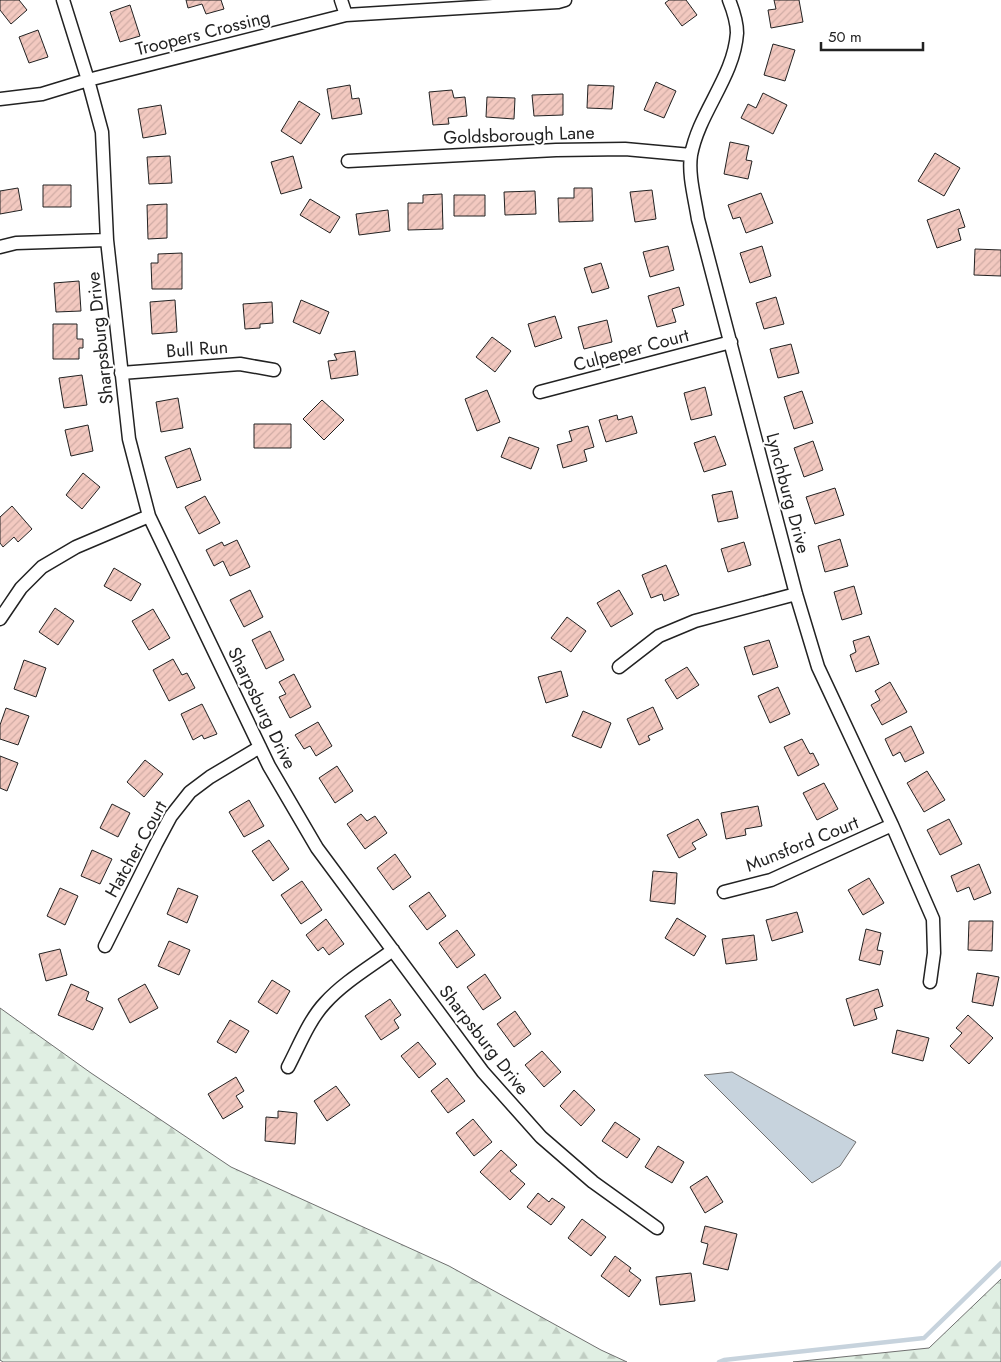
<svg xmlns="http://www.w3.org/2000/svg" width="1001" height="1362" viewBox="0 0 1001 1362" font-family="Jost,sans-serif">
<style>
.forest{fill:url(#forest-firs);stroke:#6f6f6f}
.water{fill:#c7d3dd;stroke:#6f6f6f}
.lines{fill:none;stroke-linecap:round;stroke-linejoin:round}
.stream{stroke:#c7d3dd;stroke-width:4.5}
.building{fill:url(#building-hatch);stroke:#222}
.minor-casing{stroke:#222;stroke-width:15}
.minor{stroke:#fff;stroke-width:12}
.labels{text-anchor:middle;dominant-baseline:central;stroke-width:4;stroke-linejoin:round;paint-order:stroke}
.street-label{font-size:18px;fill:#222;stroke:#fff}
</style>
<defs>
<pattern id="forest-firs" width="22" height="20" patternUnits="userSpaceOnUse" patternTransform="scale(1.25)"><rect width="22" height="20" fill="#e0efe3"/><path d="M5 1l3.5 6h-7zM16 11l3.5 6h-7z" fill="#c0cdc2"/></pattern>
<pattern id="building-hatch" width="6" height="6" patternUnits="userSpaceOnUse" patternTransform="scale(1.25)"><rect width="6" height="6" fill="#f3c9c0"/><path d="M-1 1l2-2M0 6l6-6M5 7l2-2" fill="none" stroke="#d0aca5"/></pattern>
</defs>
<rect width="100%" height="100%" fill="#fff"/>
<path class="forest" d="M0 1008 91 1073 231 1167 449 1266 601 1350 627 1362H3L0 1360Z
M1001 1279V1362H793L929 1348Z"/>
<path class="water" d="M732 1072 856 1142 840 1166 812 1183 704 1075Z"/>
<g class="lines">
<path class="stream" d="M719 1362 724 1360 924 1338 1001 1263"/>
</g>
<path class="building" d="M0 0H19L27 10 11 24 0 10Z
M186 0H221L224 9 206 14 202 4 188 8Z
M669 0H686L697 15 682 26 665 3Z
M774 0H799L803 22 771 28 768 10 776 9Z
M130 5 140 36 120 42 110 12Z
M38 30 48 57 29 63 19 37Z
M773 44 795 50 785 81 764 75Z
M656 82 676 91 664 118 644 110Z
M350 85 352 99 359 98 362 114 332 119 327 89Z
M588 85 614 86 612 109 587 108Z
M452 90 454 98 465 97 467 116 448 118 449 124 433 125 429 92Z
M763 93 787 105 773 134 741 118 748 104 756 108Z
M563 94V115L534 116 532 95Z
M487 97 515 98 514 119 486 117Z
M299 101 320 114 301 144 281 131Z
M161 105 166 134 143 138 138 109Z
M730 142 749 146 746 160 752 161 748 179 724 174Z
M935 153 960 168 944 196 918 181Z
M170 156 172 183 149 184 147 157Z
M293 156 302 188 281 194 271 162Z
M43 185H71V207H43Z
M18 188 22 210 0 214V191Z
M574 188H592L593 221 559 222 558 198H574Z
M652 190 656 219 635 222 630 192Z
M535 191 536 214 505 215 504 192Z
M761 193 773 223 746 233 740 217 733 219 728 205Z
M442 194 443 229 408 230V203H423V195Z
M454 195H485V216H454Z
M310 199 340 217 330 233 300 215Z
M167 204V238L148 239 147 205Z
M959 209 965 227 958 229 961 240 937 248 927 220Z
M388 210 390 231 359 235 356 214Z
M668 246 674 270 650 277 643 252Z
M762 246 771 276 750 283 740 253Z
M975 249 1001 250V276L974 275Z
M182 253V289H152L151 263H158V254Z
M601 263 609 288 592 293 584 268Z
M79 281 81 311 56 312 54 283Z
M679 287 684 305 672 309 676 322 657 327 648 296Z
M776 297 784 324 764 329 756 303Z
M175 300 177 332 152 334 150 302Z
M301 300 329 312 320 334 293 322Z
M272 302 273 323 260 324V328L245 329 243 304Z
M555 316 562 338 535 347 528 324Z
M607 320 612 342 584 349 578 327Z
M53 324H77V339H83V348H79V359H53Z
M492 337 511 351 495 372 476 357Z
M791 344 799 373 778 378 770 349Z
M355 351 358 375 331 379 328 361 337 360 334 354Z
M82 375 87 405 64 408 59 378Z
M705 387 712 415 691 420 684 393Z
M487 390 500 422 477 431 465 399Z
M802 391 813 423 794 429 784 397Z
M178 398 183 428 161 432 156 402Z
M322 400 344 420 324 440 303 419Z
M617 415 618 420 632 416 637 433 606 442 599 420Z
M254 424H291V448H254Z
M88 425 93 451 71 456 65 430Z
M588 426 594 447 584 450 587 461 563 468 557 445 572 441 569 431Z
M715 436 726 465 704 472 694 443Z
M509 437 539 448 531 469 501 457Z
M813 441 823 470 804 477 794 448Z
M190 448 201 480 177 488 165 457Z
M83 473 100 487 82 509 66 495Z
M835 488 844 515 815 524 806 497Z
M732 491 738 518 718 522 712 495Z
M205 496 220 523 199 534 185 507Z
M12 506 32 529 18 542 14 537 3 547 0 543V517Z
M840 539 848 566 825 572 818 546Z
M237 540 250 567 230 576 223 561 214 566 206 550 222 542 224 546Z
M744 542 751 565 728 572 721 549Z
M666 565 679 595 664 601 662 594 651 598 642 575Z
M114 568 141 584 131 601 104 586Z
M854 586 862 614 842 620 834 592Z
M250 590 263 617 244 627 230 600Z
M619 590 633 614 611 627 597 603Z
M55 608 74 621 58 645 39 632Z
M153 609 170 638 149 650 132 621Z
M567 617 586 631 571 652 551 638Z
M270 631 284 660 266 669 252 640Z
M869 636 879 664 856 672 850 655 856 652 853 641Z
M769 640 778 667 753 675 744 647Z
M173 659 182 675 187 673 195 688 169 701 153 670Z
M24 660 46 668 36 697 14 689Z
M687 667 699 685 677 699 665 680Z
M561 671 568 696 546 703 538 677Z
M294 674 311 707 290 718 279 697 286 694 279 682Z
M890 682 907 712 882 725 871 705 880 700 875 691Z
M778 687 790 714 770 723 758 696Z
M202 704 217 734 204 739 202 735 193 740 181 714Z
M653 707 663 729 648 736 650 740 639 745 627 719Z
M6 708 29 716 18 745 0 739V725Z
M583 711 611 723 601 748 572 736Z
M318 722 332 746 316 756 310 746 304 749 295 735Z
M911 726 924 753 905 762 900 752 893 756 885 739Z
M802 739 810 754 813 753 819 765 798 776 784 747Z
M0 756 18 763 7 791 0 788Z
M145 760 163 774 144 797 127 782Z
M337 766 353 791 335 803 319 778Z
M927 771 945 800 924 812 907 783Z
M824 783 838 809 817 820 803 793Z
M249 800 264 826 244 837 229 812Z
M112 804 130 813 118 837 100 828Z
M758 806 762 826 745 829 746 835 726 839 721 813Z
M361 814 367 821 375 816 387 833 365 849 347 824Z
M698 819 707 835 692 843 696 849 679 858 667 835Z
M949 819 962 844 940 855 927 830Z
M269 840 289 869 273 881 252 851Z
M92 850 112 859 100 884 81 876Z
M395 854 411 877 393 890 377 868Z
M979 864 991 893 974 900 969 887 957 892 951 876Z
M653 871 677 873 675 904 650 901Z
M869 878 884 903 863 915 848 890Z
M302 881 322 910 301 924 281 895Z
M60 888 78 896 65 925 47 916Z
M178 888 198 896 187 923 167 914Z
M429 892 446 916 427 930 409 906Z
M797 912 803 932 772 941 766 920Z
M677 918 706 936 694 956 665 938Z
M326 919 344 944 329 955 323 947 318 951 306 935Z
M969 921H993L992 951 968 950Z
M866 929 881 933 877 950 883 951 880 965 859 960Z
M457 930 475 955 457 968 439 943Z
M754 935 757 960 726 964 722 939Z
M169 941 190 950 179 975 158 966Z
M60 949 67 975 46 981 39 954Z
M977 973 999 977 993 1006 972 1002Z
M485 974 501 998 483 1010 467 987Z
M272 980 290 991 277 1014 258 1002Z
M71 984 89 992 86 1000 103 1008 93 1030 58 1015Z
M145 984 158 1008 130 1023 118 999Z
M878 989 883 1006 874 1009 877 1019 854 1026 846 999Z
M390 999 401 1015 394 1020 399 1028 381 1040 365 1016Z
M515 1011 531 1034 514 1047 497 1024Z
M968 1015 993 1038 969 1064 950 1046 962 1033 956 1028Z
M230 1020 249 1031 236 1053 217 1042Z
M897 1030 929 1038 923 1061 892 1053Z
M418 1042 436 1064 419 1078 401 1056Z
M542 1051 561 1072 544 1087 525 1065Z
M236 1077 244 1091 236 1096 243 1107 223 1119 208 1094Z
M447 1078 465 1101 448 1113 431 1091Z
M336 1086 350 1105 327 1121 314 1101Z
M574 1090 595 1110 581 1126 560 1106Z
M278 1111 297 1113 295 1144 265 1141 266 1117 278 1118Z
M473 1119 492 1142 474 1156 456 1133Z
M615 1122 640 1139 627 1158 602 1141Z
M658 1146 684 1162 672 1183 645 1167Z
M501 1150 517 1165 510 1171 525 1184 510 1200 480 1172Z
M707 1176 723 1202 705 1213 690 1187Z
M538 1193 549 1202 552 1198 565 1207 551 1225 527 1207Z
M582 1219 606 1237 591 1256 568 1238Z
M705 1226 737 1234 728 1270 703 1264 708 1244 701 1242Z
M615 1256 631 1268 629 1271 641 1280 629 1297 601 1276Z
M691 1273 695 1301 660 1305 656 1277Z"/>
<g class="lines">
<g class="minor-casing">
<path id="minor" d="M63 0 88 80 102 132 107 240 129 439 149 516 269 766 317 848 483 1072 541 1137 593 1182 657 1228
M341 0 346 15
M729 0C733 10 737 22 737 33 734 77 699 112 691 155 688 175 695 199 698 219L796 594 818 667 892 825 933 919 934 953 930 982
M0 99 42 94 88 80 346 15 558 2 565 0
M348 161 556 150 625 149 691 155
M0 247 16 243 107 240
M121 373 240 364 274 370
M540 392 731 342
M0 619 21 588 42 567 76 547 149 516
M619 667 659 636 695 621 796 594
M724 892 771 880 892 825
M105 946 156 844 171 816 190 792 210 777 260 747
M288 1067C299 1046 309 1020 325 1003 344 982 370 967 393 950"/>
</g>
<use href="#minor" class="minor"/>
</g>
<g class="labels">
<g class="street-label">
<text transform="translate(203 33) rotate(-14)">Troopers Crossing</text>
<text transform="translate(519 135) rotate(-2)">Goldsborough Lane</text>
<text transform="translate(100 338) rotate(-96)">Sharpsburg Drive</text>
<text transform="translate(197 349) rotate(-4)">Bull Run</text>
<text transform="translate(631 350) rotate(-15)">Culpeper Court</text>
<text transform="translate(788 493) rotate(75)">Lynchburg Drive</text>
<text transform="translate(262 708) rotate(64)">Sharpsburg Drive</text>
<text transform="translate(802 844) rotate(-22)">Munsford Court</text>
<text transform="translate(136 849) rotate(-61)">Hatcher Court</text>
<text transform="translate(484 1040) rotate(52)">Sharpsburg Drive</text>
</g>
</g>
<path d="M821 42v8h102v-8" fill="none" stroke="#222222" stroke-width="2.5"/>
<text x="828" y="42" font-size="15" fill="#222222" stroke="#ffffff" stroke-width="4" paint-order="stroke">50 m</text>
</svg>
